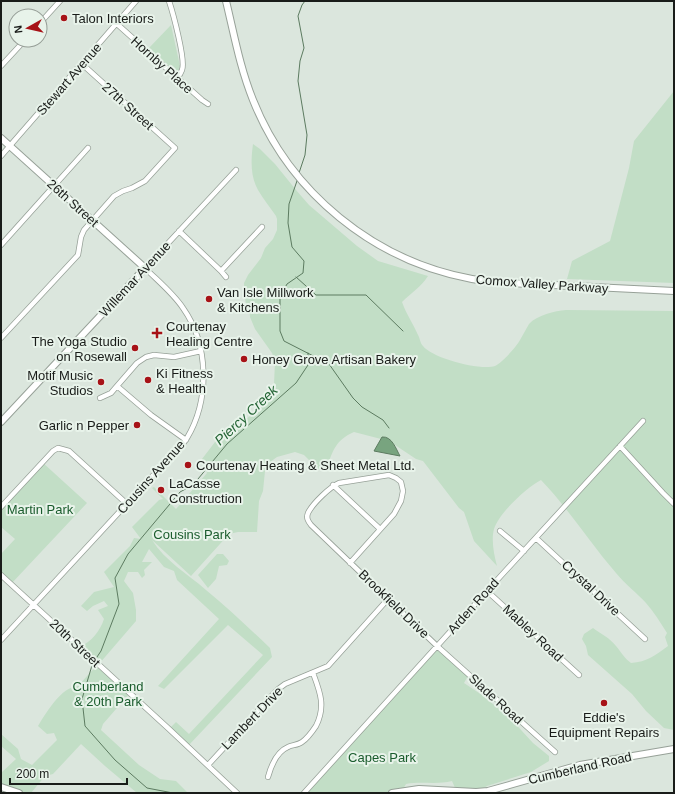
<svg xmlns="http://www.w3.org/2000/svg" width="675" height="794" viewBox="0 0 675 794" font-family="Arial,sans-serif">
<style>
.green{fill:#c2dec6}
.water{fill:#78a47f;stroke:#5c7b60}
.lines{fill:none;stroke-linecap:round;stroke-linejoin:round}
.stream{stroke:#5c7b60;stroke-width:1}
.street-casing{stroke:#97a198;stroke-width:6}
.secondary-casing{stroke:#97a198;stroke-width:8}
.street{stroke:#fff;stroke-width:4.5}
.secondary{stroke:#fff;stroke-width:6}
.poi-dot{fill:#a71217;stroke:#e8f3ea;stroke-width:1.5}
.labels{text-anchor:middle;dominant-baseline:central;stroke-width:4;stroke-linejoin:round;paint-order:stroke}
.poi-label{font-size:13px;fill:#191c19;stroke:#e8f3ea;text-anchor:start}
.street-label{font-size:13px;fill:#191c19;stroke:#e8f3ea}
.park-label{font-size:13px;fill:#1a5c2d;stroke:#e8f3ea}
.water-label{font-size:14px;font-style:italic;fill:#236434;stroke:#e8f3ea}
</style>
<rect width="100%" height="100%" fill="#dbe6dd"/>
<path class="green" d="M171 25 180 66 179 70 176 72 172 71 148 49Z
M674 91V283L567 279 572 261 610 241 629 168 634 141Z
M253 144 260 149 275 164 296 190 309 205 357 246 378 261 428 276C421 287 411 293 402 302 406 314 413 323 418 335 420 338 420 343 423 346 432 358 480 371 495 366 502 363 516 347 520 340 523 335 526 329 529 324 537 315 555 311 566 310L674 311V730L664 728 646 711 632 694 588 655 586 646 582 639 584 634 593 628C601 634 610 638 616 646 622 653 624 658 631 663 647 662 656 655 668 646L665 637 667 633C660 622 654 612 646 603 637 593 625 584 616 573 590 543 568 508 541 480 527 487 499 513 494 529 491 540 494 555 497 566L474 541 464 512 459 508 423 461 416 459 383 437 381 439 354 432C336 440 333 450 327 467L318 469 304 455 295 452 277 457 270 462 265 471 263 491 259 501 257 532H238L229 534 191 576 152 540C165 561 188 574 206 590 228 608 249 628 270 648L272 657 188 746 169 729 176 722 189 734 263 655 228 625 164 689 158 686 219 619 177 580 174 571 164 567 149 549 142 562H152L144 570 145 575 142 578 138 572H128L124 581 133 593 136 610V621L99 664 130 693 103 724 101 730 139 765 160 779 176 781 188 793H137L105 766 81 744 53 774 45 776 31 793H19L1 787V773L16 759 1 746V734L18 749 21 759 32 765 57 740 54 733 47 734 38 726C46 713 61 687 78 686L98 664 80 647C92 641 100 631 104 619L98 610 108 606 104 601 93 606 87 611 81 606 94 592 114 587 104 572 130 546 134 538 141 539 132 527 159 500 163 499 152 488 154 487 176 509 207 473 203 465 202 459 215 442 222 435 240 424 255 412 271 394 274 384 275 362 272 353 255 329 250 317 249 306 246 304 244 293V283L248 275 261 258 265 248 273 239 277 230V219L276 216C270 207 263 199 258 190 250 176 251 159 253 144Z
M42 462 87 503 11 584 1 575V554L15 539 1 527V509L6 502Z
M217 554H223L229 561 227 565 219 566 216 579 208 588 198 575Z
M437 646 469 674 464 683 482 695 511 719 533 743 549 756V761L531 772 487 786 475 793 456 790 452 781C437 785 421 781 406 784L402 791 392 793H304Z"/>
<path class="water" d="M382 437C392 436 396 449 400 456L374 451Z"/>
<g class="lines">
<path class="stream" d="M299 173 305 155 307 135 298 81 300 61 304 48 298 16 302 5 305 1
M298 178 289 204 288 223 292 247 304 261 303 273 287 284 280 297V331L284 341 329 364 353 398 362 407 383 420 389 428
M296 277 316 295H366L403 331
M95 660 101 651 119 604 115 578 128 554 180 492 193 485 227 444 296 383 308 365V353
M93 662 82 699 85 726 115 760 147 788 173 793"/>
<g class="street-casing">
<path id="street" d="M169 1C173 13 186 61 182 70 181 73 179 76 177 78
M40 23 60 1
M117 24 202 100 208 104
M1 66 25 40
M1 156 136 1
M179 231 221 271 262 227
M1 245 88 148
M221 271 226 277
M1 338 78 255 81 237 84 230 114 196 123 191 132 188 145 181 175 148 82 64
M100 398 111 393 117 386
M186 440 151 415 117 386 137 363 146 357 154 355 174 357 201 351
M620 446 663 493 674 504
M333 485 380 529
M1 507 53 451 58 448 69 451 127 504
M500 531 524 551
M536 538 645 639
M350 563 394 514 401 501 403 491 401 482 396 478 389 475 339 483C330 487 313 503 308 513 306 518 308 521 311 525L437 646 555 752
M1 575 169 729 237 793
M487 591 579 675
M1 640 171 456C176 451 183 445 187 438 210 399 209 345 183 308 173 293 158 281 145 268L236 170
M208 765 277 690 285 684 328 666 388 599
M268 777C271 766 276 752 288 747 292 745 298 745 302 742 308 738 312 732 316 726 326 706 320 692 313 673
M304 793 487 591 643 421"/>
</g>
<g class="secondary-casing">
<path id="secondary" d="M226 1C234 34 240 68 253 100 290 193 374 261 472 279 499 284 526 284 553 285 594 287 634 289 674 291
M1 138 145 268 1 422
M1 787 19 793
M392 793 419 789 476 792 488 791 580 765 674 749"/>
</g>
<use href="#street" class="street"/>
<use href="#secondary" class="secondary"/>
</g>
<g class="poi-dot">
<circle cx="64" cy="18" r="4"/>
<circle cx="209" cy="299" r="4"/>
<path d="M155 327h4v4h4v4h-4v4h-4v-4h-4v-4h4z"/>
<circle cx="135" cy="348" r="4"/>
<circle cx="244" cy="359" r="4"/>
<circle cx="148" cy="380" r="4"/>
<circle cx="101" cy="382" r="4"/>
<circle cx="137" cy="425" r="4"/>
<circle cx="188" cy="465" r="4"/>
<circle cx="161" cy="490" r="4"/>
<circle cx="604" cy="703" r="4"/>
</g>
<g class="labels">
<g class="poi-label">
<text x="72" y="18">Talon Interiors</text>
<text x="217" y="292">Van Isle Millwork<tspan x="217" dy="15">&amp; Kitchens</tspan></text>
<text x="166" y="326">Courtenay<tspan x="166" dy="15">Healing Centre</tspan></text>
<text x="127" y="341" text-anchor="end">The Yoga Studio<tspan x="127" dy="15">on Rosewall</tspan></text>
<text x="252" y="359">Honey Grove Artisan Bakery</text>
<text x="156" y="373">Ki Fitness<tspan x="156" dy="15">&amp; Health</tspan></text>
<text x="93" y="375" text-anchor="end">Motif Music<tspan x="93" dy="15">Studios</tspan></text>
<text x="129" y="425" text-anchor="end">Garlic n Pepper</text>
<text x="196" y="465">Courtenay Heating &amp; Sheet Metal Ltd.</text>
<text x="169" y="483">LaCasse<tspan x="169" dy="15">Construction</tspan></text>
<text x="604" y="717" text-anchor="middle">Eddie's<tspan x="604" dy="15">Equipment Repairs</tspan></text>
</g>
<g class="street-label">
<text transform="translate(162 65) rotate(42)">Hornby Place</text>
<text transform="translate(69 79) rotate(-49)">Stewart Avenue</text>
<text transform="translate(128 106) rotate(42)">27th Street</text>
<text transform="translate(73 203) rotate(42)">26th Street</text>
<text transform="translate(135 279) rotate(-47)">Willemar Avenue</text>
<text transform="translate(542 284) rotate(4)">Comox Valley Parkway</text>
<text transform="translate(151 477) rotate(-48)">Cousins Avenue</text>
<text transform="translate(591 588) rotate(43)">Crystal Drive</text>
<text transform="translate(394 604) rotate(44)">Brookfield Drive</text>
<text transform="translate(473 606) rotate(-48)">Arden Road</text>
<text transform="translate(533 633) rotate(43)">Mabley Road</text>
<text transform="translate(75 643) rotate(43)">20th Street</text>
<text transform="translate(496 699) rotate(42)">Slade Road</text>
<text transform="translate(252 718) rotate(-46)">Lambert Drive</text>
<text transform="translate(580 768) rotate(-13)">Cumberland Road</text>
</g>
<g class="park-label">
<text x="40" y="509">Martin Park</text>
<text x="192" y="534">Cousins Park</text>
<text x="108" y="686">Cumberland<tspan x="108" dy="15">&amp; 20th Park</tspan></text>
<text x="382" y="757">Capes Park</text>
</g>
<g class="water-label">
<text transform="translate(246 415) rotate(-43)">Piercy Creek</text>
</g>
</g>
<rect width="675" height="794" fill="none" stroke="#191c19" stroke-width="4"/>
<g transform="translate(28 28) rotate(262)"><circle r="19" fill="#e8f3ea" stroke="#959d96"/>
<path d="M0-3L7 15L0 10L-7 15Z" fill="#a71217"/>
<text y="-6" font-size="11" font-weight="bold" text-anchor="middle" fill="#191c19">N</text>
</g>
<path d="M10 778v6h117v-6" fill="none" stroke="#191c19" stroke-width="2"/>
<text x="16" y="778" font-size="12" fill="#191c19" stroke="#e8f3ea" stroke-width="3" paint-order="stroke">200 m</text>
</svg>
